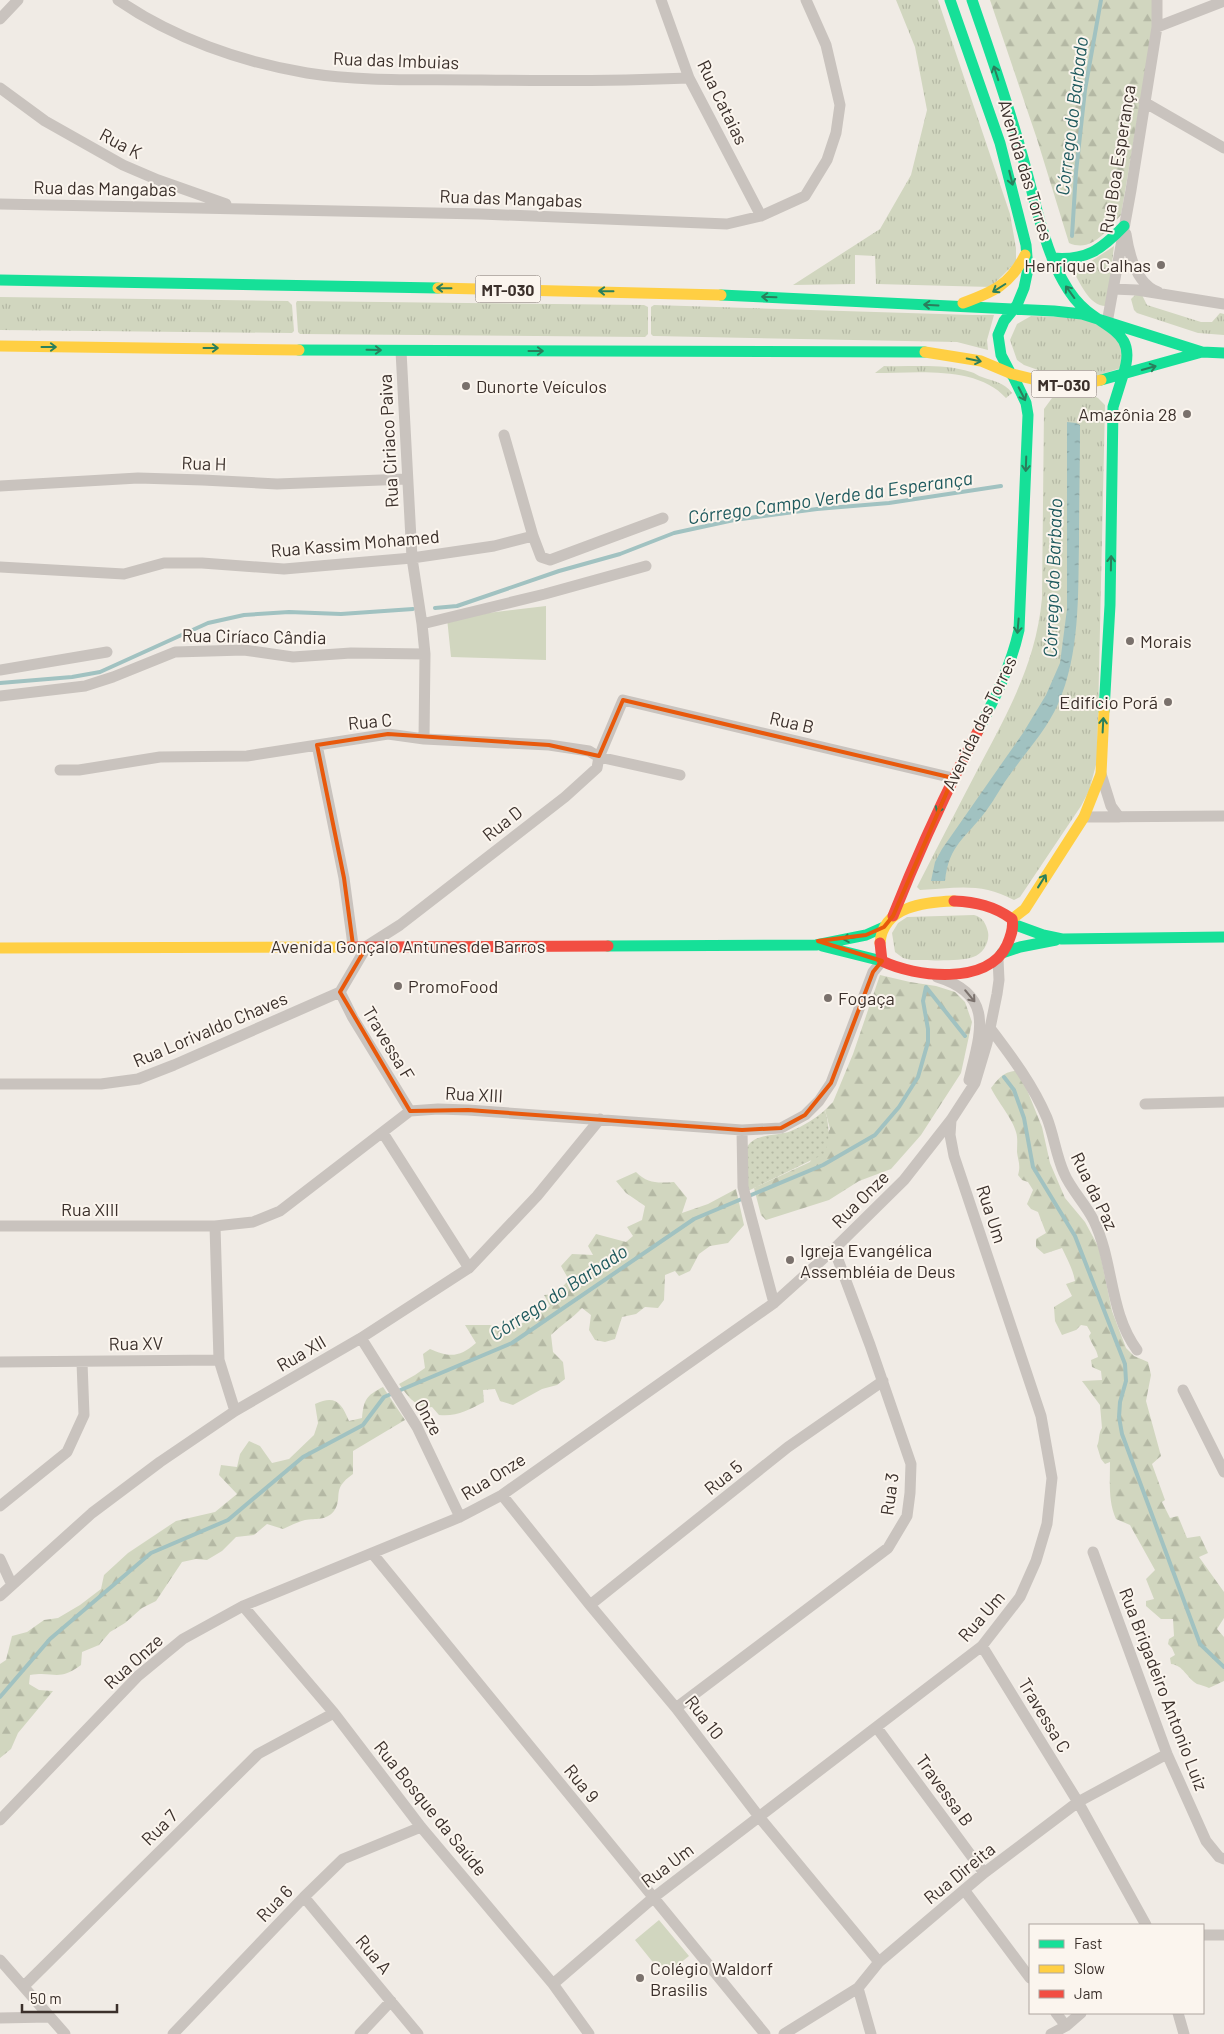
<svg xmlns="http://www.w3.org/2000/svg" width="1224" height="2034" viewBox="0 0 1224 2034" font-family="Barlow,sans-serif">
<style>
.grass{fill:url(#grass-tufts)}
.forest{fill:url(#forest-firs)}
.park{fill:url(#park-dots)}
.garden{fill:#d1d6bf}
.water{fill:url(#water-ripples)}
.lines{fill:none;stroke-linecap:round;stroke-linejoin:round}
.stream{stroke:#a1c2c1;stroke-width:4}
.street{stroke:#c9c3be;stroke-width:11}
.fast{stroke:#16e098;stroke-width:11}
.slow{stroke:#ffcf43;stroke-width:11}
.jam{stroke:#f24e42;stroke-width:11}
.oneway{stroke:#2a7f5c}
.oneway2{stroke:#7b726d}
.marked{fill:none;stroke:#e8590c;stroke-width:4;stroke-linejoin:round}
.poi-dot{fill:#7a716c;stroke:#fbf5ee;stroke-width:2}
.labels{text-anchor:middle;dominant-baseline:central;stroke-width:4;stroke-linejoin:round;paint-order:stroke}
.shield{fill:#fbf5ee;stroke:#756b66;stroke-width:1}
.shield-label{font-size:16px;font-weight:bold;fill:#3b302b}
.street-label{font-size:18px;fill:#3b302b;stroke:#fbf5ee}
.poi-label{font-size:18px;fill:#3b302b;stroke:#fbf5ee;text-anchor:start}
.water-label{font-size:19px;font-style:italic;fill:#1f5a5e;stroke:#fbf5ee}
</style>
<defs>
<pattern id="grass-tufts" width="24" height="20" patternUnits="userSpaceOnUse" patternTransform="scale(1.25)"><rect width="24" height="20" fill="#d1d6bf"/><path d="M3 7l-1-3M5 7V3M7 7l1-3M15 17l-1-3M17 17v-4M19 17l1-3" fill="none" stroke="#b4b8a4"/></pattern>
<pattern id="forest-firs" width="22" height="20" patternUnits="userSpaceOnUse" patternTransform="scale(1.25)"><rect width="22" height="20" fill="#d1d6bf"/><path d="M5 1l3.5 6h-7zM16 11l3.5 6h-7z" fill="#b4b8a4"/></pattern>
<pattern id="park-dots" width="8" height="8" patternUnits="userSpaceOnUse" patternTransform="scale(1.25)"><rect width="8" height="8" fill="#d1d6bf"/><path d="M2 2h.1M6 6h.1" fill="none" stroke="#b4b8a4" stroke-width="1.8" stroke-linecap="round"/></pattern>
<pattern id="water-ripples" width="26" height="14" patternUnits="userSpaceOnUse" patternTransform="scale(1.25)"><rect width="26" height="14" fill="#a1c2c1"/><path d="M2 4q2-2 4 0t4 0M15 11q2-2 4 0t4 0" fill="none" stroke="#849e9d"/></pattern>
</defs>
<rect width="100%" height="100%" fill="#f0ebe5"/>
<path class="grass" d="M896 0H938L1010 214 1016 248V262L991 287 876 284 875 256 855 255V284L793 285 880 229 911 175 927 110 915 47Z
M1114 246 1107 306C1089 307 1080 282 1072 269L1090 262Z
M1136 294 1142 295 1147 305 1201 322H1212L1220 313 1224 314V335L1198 333 1137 313 1134 310 1131 299Z
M0 297 288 301 292 305 294 331 292 333 0 330Z
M297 301 644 305 648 307V334L645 337 300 334 298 332 296 303Z
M654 305 973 315H994L987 340 988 350 957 342 653 336 651 334V307Z
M1031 316 1090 318 1123 344 1121 368 1089 378 1055 376 1024 365 1017 360 1010 340 1017 324Z
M884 366C913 367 943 363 971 372 975 373 978 376 982 377 993 381 1004 382 1012 393L1006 398C977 365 915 373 875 373Z
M1088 393 1098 398 1105 405 1097 761 1089 791 1081 806 1020 897 1014 900C981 882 956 888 920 890L917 887C938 846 959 805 980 765 1010 708 1036 662 1042 598L1044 409 1052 398Z
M974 915C983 917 986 924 988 932 990 942 983 954 973 957 960 962 926 960 911 960L903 958 895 952 892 933 898 923 907 917Z"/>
<path class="forest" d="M990 0H1152V34L1121 215C1106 231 1092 253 1069 243L1037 139Z
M880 975 910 982 936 986 955 992 965 1002 972 1022 961 1073 921 1135 891 1169 859 1181 829 1200 766 1220 761 1215 754 1188 810 1162 830 1129 825 1110 833 1102 853 1054Z
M1015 1071 1021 1075 1042 1127 1050 1163 1065 1198 1085 1222 1099 1248 1112 1311 1126 1348 1134 1356 1148 1362 1151 1375 1146 1401 1161 1456 1152 1464 1165 1500 1162 1502 1170 1518 1178 1516 1187 1538 1200 1536 1208 1553 1199 1557 1224 1592V1618L1217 1629 1224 1637V1681L1209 1688C1205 1686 1201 1685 1197 1684 1187 1678 1183 1665 1171 1664L1170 1658 1175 1655 1172 1648 1168 1644 1169 1639 1174 1636 1173 1619H1161L1146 1606V1601L1154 1599 1146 1579 1155 1570 1130 1525 1116 1519C1108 1501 1110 1482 1110 1462L1105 1464 1101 1459 1097 1446C1100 1440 1098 1434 1102 1428L1100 1405 1082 1381 1102 1380 1101 1371 1092 1367 1091 1360 1098 1357C1097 1349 1091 1344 1089 1336L1091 1333 1087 1326 1081 1325 1076 1330 1062 1335 1055 1321 1054 1307 1072 1296 1066 1284 1075 1281C1073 1269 1067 1259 1062 1248L1044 1254 1036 1247V1239L1046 1233 1038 1212 1031 1209 1027 1204 1033 1190 1028 1182 1022 1180 1018 1175C1021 1165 1018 1161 1017 1152 1017 1145 1018 1138 1016 1132 1013 1119 997 1101 991 1088 998 1079 1003 1072 1015 1071Z
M636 1172C648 1184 658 1183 674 1182L687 1198 682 1213 708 1204 736 1189 744 1225 728 1243 710 1246 699 1254 690 1271 679 1276 675 1271 665 1275 664 1300 658 1308 645 1307 636 1314 622 1317 615 1339 605 1342 595 1340 589 1330 591 1315 582 1308C573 1318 561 1325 551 1335L553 1352 563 1362 565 1379 557 1385 542 1389 513 1405 500 1401 495 1389 483 1390 484 1402C469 1410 456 1417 439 1415L432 1407C416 1409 407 1395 399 1384L415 1375 425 1368 423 1354 430 1349C450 1358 460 1357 476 1343L465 1325H490L507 1330 529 1320 550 1306 544 1295 555 1294 569 1280 561 1266 572 1254 593 1255 588 1246 596 1234 626 1242 633 1236 627 1227 642 1220 645 1206 626 1193 616 1181Z
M383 1387 405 1420 353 1451V1474C330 1490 344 1497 334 1511 326 1521 316 1518 305 1520 297 1522 290 1526 283 1529L267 1524 254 1535 236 1537 222 1551 207 1560 196 1559 182 1562 156 1601 142 1608 125 1623 110 1632 99 1645 82 1652 81 1665C58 1682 55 1671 30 1675L29 1684 39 1690 53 1691 18 1733 11 1749 0 1758V1664L6 1660 12 1636 27 1632 44 1620 58 1618 80 1605 101 1589 104 1575 128 1553 176 1521 215 1512 237 1494 219 1475 221 1465 237 1467 240 1454 249 1441 260 1446 272 1463 289 1459 314 1435 318 1423 315 1404C335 1395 341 1402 349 1421L362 1418C364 1399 366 1396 383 1387Z"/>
<path class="park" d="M825 1110C829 1126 831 1138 824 1154L748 1191 747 1147C756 1132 777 1137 791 1131 803 1126 815 1119 825 1110Z"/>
<path class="garden" d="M1137 297 1142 298 1144 305 1201 324 1224 323V331L1201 330 1139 310Z
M546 606V660L451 657 447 618Z
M659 1920 689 1956 664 1976 635 1940Z"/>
<path class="water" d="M1067 422 1076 423 1080 425C1080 464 1079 504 1079 543 1078 596 1080 654 1058 704 1047 729 1027 751 1011 773 1002 785 995 799 986 811 966 838 949 844 945 881H931L935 862 942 849 1023 733 1046 695 1060 663 1067 609Z"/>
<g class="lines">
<path class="stream" d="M1072 236 1076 172 1085 90 1101 0
M435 608 457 606 559 571 620 554 674 533 734 520 817 509 889 503 1001 486
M0 683 72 677 100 672 208 623 244 615 289 612 341 614 413 609
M926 987 965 1036
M1004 1077 1014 1090 1024 1118 1033 1167 1075 1236 1125 1364 1126 1381 1120 1402 1119 1417 1122 1434 1200 1644 1224 1667
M0 1697 50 1639 151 1553 228 1520 303 1457 363 1425 384 1397 512 1343 694 1219 823 1165 875 1135 899 1107 918 1077 928 1042V1029L923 1001 926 987"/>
<path class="street" d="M118 0C173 38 241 62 307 73 364 82 423 79 481 80 550 81 619 81 689 78
M661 0 689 78 761 216
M0 19 18 0
M1157 27 1224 1
M0 88 45 121 123 165 158 180 226 204
M1144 102 1224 148
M0 204 481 214 727 224 761 216 805 196 827 160 836 133 840 105 826 45 806 0
M1126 234C1129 254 1136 284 1158 292
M1113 289 1137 290 1224 304
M1107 323 1131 190 1157 27V0
M401 351 412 558 422 624 425 654 424 739
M504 435 533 536 541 557 550 560 663 518
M0 486 138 478 203 480 277 484 407 479
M0 567 124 574 164 563H202L284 569 412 558 494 546 533 536
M422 624 545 594 646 566
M0 670 107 652
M0 696 85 686 113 677 175 652 244 650 293 657 351 653 425 654
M317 745 344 878 353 945
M60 770H79L160 757 247 756 388 734 424 739 549 745 589 751 599 757 680 775
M1101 774 1111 806 1119 817
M1084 817 1224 816
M937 977C996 995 980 1033 969 1080
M340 992 367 946 400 925 565 797 597 768 599 757 623 700 953 778
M340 992 353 1018 410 1111
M990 1028C1012 1057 1033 1085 1047 1118 1054 1136 1056 1155 1064 1173 1071 1190 1086 1204 1094 1221 1114 1263 1109 1312 1137 1350
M0 1084H101L138 1079 174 1065 340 992
M1145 1104 1224 1102
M742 1130 743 1187 774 1303
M383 1133 469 1268
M0 1226H215L253 1222 280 1211 410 1111 438 1109 468 1110 742 1130 781 1128 805 1115 819 1101 831 1083 873 972 882 961
M215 1226 219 1360
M361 1338 417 1427 460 1517
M0 1362 219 1360 235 1411
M1183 1390 1224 1472
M502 1495 590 1605 676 1708 760 1818 879 1962
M0 1506 67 1452 84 1415 82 1362
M1093 1552 1167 1754 1206 1841 1219 1857 1224 1859
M372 1553 765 2034
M0 1559 12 1585
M0 1596 92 1513 160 1462 235 1411 361 1338 469 1268 537 1196 600 1119
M590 1605 788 1447 883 1381
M243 1606 334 1713 421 1827 553 1984 589 2034
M982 1646 1078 1802 1146 1925
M676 1708 888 1548 907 1516 910 1493 911 1464 870 1345 834 1249
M877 1728 984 1873
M0 1820 138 1676 183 1639 243 1606 460 1517 502 1495 774 1303 834 1249 904 1180 951 1120 975 1083 987 1043 997 994 999 980 998 959
M965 1891 1030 1978
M304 1897 418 2034
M1203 1935H1224
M0 1960 65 2034
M553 1984 653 1898 982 1646 1020 1597 1036 1561 1047 1524 1052 1478 1041 1416 954 1156 950 1135 951 1120
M24 1986 258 1754 334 1713
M858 1988 871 2034
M1056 2013 1066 2026
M1178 2013 1184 2034
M0 2018 49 2017
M173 2034 304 1897 343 1859 421 1827
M360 2034 391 2001
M784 2034 858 1988 879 1962 984 1873 1078 1802 1167 1754
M1051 2034 1066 2026 1081 2013"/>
<path class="fast" d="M950 0 1000 143 1026 245 1028 269 1024 288 1017 305 1004 321 998 335 1001 355 1011 374
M972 0C989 50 1007 100 1021 151 1033 191 1043 246 1063 281 1069 292 1077 303 1087 311 1112 331 1137 335 1123 375
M1052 258C1086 261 1101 250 1124 226
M0 280 438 288
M721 295 1054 311 1082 314 1202 352 1224 353
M299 350 925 352
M1101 380 1202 352
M1104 711 1110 605 1113 407 1123 375
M978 731C995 698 1011 666 1019 630L1028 415 1026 403 1012 374
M1013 924 1043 935 1062 939 1224 937
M608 946 816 945 866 935 884 927
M822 946 882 961
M1002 953 1020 947 1056 940"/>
<path class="slow" d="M438 288 721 295
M963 303C993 292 1010 285 1025 255
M0 346 299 350
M925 352 981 361 1012 374 1049 383H1088L1101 380
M1012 919 1025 909 1084 817 1101 774 1104 711
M880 943C883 906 925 902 954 901
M0 948 349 947"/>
<path class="jam" d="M893 916C918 853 946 791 978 731
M880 943 882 961C915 977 988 986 1007 945 1011 936 1014 928 1012 919 994 906 976 902 954 901
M349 947 608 946"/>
</g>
<defs><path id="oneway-shaft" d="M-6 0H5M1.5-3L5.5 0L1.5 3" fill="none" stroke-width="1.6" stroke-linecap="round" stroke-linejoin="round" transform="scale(1.25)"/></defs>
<g class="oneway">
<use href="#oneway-shaft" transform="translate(996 73) rotate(-108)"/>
<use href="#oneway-shaft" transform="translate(1011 178) rotate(76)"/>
<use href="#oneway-shaft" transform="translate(444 288) rotate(-179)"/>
<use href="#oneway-shaft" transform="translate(999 288) rotate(148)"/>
<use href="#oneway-shaft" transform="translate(606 291) rotate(-179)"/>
<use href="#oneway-shaft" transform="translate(1070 292) rotate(-126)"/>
<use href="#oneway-shaft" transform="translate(769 297) rotate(-178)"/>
<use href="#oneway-shaft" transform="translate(931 305) rotate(-177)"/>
<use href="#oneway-shaft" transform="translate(49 347)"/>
<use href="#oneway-shaft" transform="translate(211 348)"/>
<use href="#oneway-shaft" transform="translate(374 350) rotate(1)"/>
<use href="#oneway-shaft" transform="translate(536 351)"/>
<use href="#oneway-shaft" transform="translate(974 360) rotate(12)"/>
<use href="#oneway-shaft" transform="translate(1149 368) rotate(-16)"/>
<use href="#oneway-shaft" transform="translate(1022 394) rotate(63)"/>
<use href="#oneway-shaft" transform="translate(1026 464) rotate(92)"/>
<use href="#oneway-shaft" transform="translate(1111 563) rotate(-89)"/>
<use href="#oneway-shaft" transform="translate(1018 626) rotate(95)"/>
<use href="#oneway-shaft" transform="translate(1103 725) rotate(-87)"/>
<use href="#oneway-shaft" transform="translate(940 806) rotate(115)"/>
<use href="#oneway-shaft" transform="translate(1042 881) rotate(-58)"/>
<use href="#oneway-shaft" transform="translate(850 938) rotate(170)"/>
</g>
<use class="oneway2" href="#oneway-shaft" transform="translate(970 996) rotate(50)"/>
<path class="marked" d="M623 700 953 778 893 916 884 927 866 935 818 941 882 961 873 972 831 1083 805 1115 781 1128 742 1130 468 1110 410 1111 340 992 367 946 353 945 344 878 317 745 388 734 549 745 599 756Z"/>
<g class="poi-dot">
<circle cx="1161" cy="265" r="5"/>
<circle cx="466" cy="386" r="5"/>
<circle cx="1187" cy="414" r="5"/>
<circle cx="1130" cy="641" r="5"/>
<circle cx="1168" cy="702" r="5"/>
<circle cx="398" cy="986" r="5"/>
<circle cx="828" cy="998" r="5"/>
<circle cx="790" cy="1260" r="5"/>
<circle cx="640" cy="1978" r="5"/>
</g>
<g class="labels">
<g class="shield">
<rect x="475.5" y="275.5" width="65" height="27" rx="4"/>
<rect x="1031.5" y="370.5" width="65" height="27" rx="4"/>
</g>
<g class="shield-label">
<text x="508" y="289">MT-030</text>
<text x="1064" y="384">MT-030</text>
</g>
<g class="street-label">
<text transform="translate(396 60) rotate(2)">Rua das Imbuias</text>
<text transform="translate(723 102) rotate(64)">Rua Cataias</text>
<text transform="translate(121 143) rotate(28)">Rua K</text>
<text transform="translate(1117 159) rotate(-81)">Rua Boa Esperança</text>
<text transform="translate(1026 170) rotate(73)">Avenida das Torres</text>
<text transform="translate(105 188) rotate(1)">Rua das Mangabas</text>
<text transform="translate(511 198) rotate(2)">Rua das Mangabas</text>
<text transform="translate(388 441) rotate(-93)">Rua Ciriaco Paiva</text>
<text transform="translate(204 463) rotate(2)">Rua H</text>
<text transform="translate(355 543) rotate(-5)">Rua Kassim Mohamed</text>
<text transform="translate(254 636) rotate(1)">Rua Ciríaco Cândia</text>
<text transform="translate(370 721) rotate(-5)">Rua C</text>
<text transform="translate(792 722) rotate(13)">Rua B</text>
<text transform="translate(979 723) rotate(-64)">Avenida das Torres</text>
<text transform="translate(502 823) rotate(-38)">Rua D</text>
<text x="408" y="946">Avenida Gonçalo Antunes de Barros</text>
<text transform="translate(210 1029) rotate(-23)">Rua Lorivaldo Chaves</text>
<text transform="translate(389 1043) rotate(59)">Travessa F</text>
<text transform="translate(474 1094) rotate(3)">Rua XIII</text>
<text transform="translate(1095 1191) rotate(64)">Rua da Paz</text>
<text transform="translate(860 1199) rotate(-45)">Rua Onze</text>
<text x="90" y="1209">Rua XIII</text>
<text transform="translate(992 1214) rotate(72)">Rua Um</text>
<text transform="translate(136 1343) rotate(-1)">Rua XV</text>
<text transform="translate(301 1353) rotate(-30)">Rua XII</text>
<text transform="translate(429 1417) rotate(61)">Onze</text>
<text transform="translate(493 1476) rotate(-32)">Rua Onze</text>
<text transform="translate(723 1477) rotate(-39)">Rua 5</text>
<text transform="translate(889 1494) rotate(-82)">Rua 3</text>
<text transform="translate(981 1616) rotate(-49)">Rua Um</text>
<text transform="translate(133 1661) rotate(-42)">Rua Onze</text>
<text transform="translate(1164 1689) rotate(69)">Rua Brigadeiro Antonio Luiz</text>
<text transform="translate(1045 1715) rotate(59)">Travessa C</text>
<text transform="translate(705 1717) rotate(52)">Rua 10</text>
<text transform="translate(582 1783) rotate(51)">Rua 9</text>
<text transform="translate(945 1790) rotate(54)">Travessa B</text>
<text transform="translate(431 1808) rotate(51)">Rua Bosque da Saúde</text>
<text transform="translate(159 1827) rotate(-45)">Rua 7</text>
<text transform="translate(667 1865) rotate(-37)">Rua Um</text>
<text transform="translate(959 1873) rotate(-39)">Rua Direita</text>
<text transform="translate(274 1903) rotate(-46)">Rua 6</text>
<text transform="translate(374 1954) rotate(50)">Rua A</text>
</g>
<g class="poi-label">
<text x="1151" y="265" text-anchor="end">Henrique Calhas</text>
<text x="476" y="386">Dunorte Veículos</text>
<text x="1177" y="414" text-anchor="end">Amazônia 28</text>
<text x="1140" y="641">Morais</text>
<text x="1158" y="702" text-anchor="end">Edifício Porã</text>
<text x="408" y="986">PromoFood</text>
<text x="838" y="998">Fogaça</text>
<text x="800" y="1250">Igreja Evangélica<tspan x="800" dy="21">Assembléia de Deus</tspan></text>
<text x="650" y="1968">Colégio Waldorf<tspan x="650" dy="21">Brasilis</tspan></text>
</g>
<g class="water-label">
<text transform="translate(1071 116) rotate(-83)">Córrego do Barbado</text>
<text transform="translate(830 497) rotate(-8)">Córrego Campo Verde da Esperança</text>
<text transform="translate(1052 578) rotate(-88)">Córrego do Barbado</text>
<text transform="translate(558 1292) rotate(-33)">Córrego do Barbado</text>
</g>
</g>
<rect x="1029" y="1924" width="175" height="90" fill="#fbf5ee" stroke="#aea6a0"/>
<rect x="1039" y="1940" width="25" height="8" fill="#16e098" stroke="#aea6a0"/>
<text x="1074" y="1949" font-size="15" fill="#3b302b">Fast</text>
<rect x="1039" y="1965" width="25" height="8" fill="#ffcf43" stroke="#aea6a0"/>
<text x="1074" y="1974" font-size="15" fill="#3b302b">Slow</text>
<rect x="1039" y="1990" width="25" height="8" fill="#f24e42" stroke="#aea6a0"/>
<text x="1074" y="1999" font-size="15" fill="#3b302b">Jam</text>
<path d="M22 2004v8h95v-8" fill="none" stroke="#3b302b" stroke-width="2.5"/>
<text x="30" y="2004" font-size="15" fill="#3b302b" stroke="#fbf5ee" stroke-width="4" paint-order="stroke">50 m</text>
</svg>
